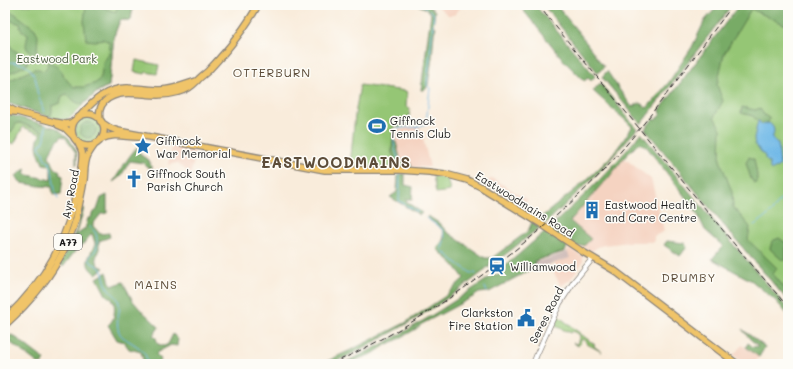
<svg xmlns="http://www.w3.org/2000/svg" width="793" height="369" viewBox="0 0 793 369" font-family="Mali,sans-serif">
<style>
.built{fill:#f5d3c1}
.industrial{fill:#d1c0bc}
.green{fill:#95c675;stroke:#587148}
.forest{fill:#78ab66;stroke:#4a6441}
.water{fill:#6eb8e7;stroke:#456a82}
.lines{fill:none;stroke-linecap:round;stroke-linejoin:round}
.stream{stroke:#6eb8e7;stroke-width:1}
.tertiary-casing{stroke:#8a847c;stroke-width:6}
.primary-casing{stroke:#8a847c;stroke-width:8}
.tertiary{stroke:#fff;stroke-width:4.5}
.primary{stroke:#f0c469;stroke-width:5.5}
.rail{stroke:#1c1c1c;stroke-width:1;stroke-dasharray:6 3;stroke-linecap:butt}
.labels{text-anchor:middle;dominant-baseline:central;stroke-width:3;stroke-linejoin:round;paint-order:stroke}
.shield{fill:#fdfcf7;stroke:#605f5e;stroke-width:1}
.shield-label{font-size:10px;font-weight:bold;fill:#1c1c1c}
.park-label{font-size:11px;fill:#4c6040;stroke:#fdfcf7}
.poi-label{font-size:11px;fill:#1c1c1c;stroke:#fdfcf7;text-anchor:start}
.street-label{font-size:11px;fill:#1c1c1c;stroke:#fdfcf7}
.neighbourhood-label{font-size:12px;letter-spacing:1px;fill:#5c4c39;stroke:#fdfcf7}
.district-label{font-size:15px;font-weight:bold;letter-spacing:1px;fill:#5c4c39;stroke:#fdfcf7}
</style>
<rect width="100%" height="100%" fill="#fdfcf7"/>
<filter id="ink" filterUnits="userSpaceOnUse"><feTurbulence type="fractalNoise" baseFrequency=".025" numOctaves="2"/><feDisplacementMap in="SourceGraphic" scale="8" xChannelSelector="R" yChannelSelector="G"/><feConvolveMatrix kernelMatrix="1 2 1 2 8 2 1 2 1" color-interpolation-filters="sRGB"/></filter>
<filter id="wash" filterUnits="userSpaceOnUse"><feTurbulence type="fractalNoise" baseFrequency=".012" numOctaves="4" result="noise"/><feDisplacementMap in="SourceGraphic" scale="16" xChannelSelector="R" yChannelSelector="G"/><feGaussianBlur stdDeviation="0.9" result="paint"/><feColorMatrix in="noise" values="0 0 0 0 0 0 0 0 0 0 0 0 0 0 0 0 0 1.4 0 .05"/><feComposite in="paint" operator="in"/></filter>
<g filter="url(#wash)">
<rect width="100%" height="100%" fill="#f9ecdb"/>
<path class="built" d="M436 5H463L454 15H448Z
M419 126 421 130 430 167H412L411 164 401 162 395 141V137L398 130Z
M172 144 196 149 191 174 177 163 168 165Z
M624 158 651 179 664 231 663 232 654 236V242H630L604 245 598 247 592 251H589L580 246 585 245 570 221 602 184 607 180Z
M492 178 528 200 521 207 485 184Z
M569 248 583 256V262L570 280 561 286 551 268 554 266 553 263 569 258 567 251Z
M742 345 759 357 753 364H744L733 355 734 354Z"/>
<path class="industrial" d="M567 251 570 258 539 268 530 270 529 267 534 264 533 261 537 260 539 261 561 254Z"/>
<path class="green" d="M5 5H135L132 12 131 20H120L114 36 109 86C96 91 87 101 77 111 74 113 72 117 68 119 60 123 15 105 5 102Z
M739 5H788V301L721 222 682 173 653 119 656 120 661 114 660 110Z
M136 60 159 65 157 74 146 72 145 74 134 72Z
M360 85 406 91 407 94 406 107 410 108 408 125 393 127 392 153 399 167H351L350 166 355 115Z
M75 130a13 13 0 1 1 26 0a13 13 0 1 1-26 0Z
M17 123H20L42 131 40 134 23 127 14 144 7 141 5 139 6 131Z
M433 176 447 178 450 191 436 193Z
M558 316 595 345 594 346 595 347 602 352 587 344V342L582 339 579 345 578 346 574 344 573 343 577 344 580 335 573 331 571 333 555 326Z"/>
<path class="forest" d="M86 5H97L115 12 119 5H135L132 12 131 20H120L114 36 109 86 99 90 83 105C76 103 72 100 67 94L62 96 60 103 52 106V112L50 117 5 102V83L10 80 34 69H39L43 71 47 67 48 62C58 64 61 73 67 80 69 83 71 85 74 87H84L96 83 101 77 103 62 108 56 110 49 109 42 103 39 95 41 86 40 84 21Z
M418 5H427L435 11 433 26 436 27 434 33 432 58 428 85 427 87 424 89 423 90H421L431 13 425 8Z
M519 5H535L595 76 591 81 588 78 584 81 565 62Z
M543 5H556L580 34 604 67 598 73Z
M719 5H732L641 124 602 77 607 71 619 89 632 107 640 103 647 108 669 82 692 47 705 20Z
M739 5H788V26L751 9 724 54 717 85 723 101 714 117 721 129 720 160 732 192 733 207 750 227 748 240 777 268 773 274 788 292V301L721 222 645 129 653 119 656 120 661 114 660 110Z
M5 13H14L35 29 38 35 37 51 34 53C22 50 27 43 28 34L21 30 20 27 21 24 5 19Z
M5 35 8 36 9 38C8 53 23 51 28 62L27 65 5 75Z
M600 83 637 129 601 170 545 224 539 219C563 199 589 180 610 157 618 148 625 138 632 127L624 119 593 91Z
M742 107 755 110 760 108 764 115 769 118V120L767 124 762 125 759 121 758 122 753 116 741 113Z
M11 115 57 128 69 138 77 152V164L76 165V153L65 137 62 136 53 146 49 156 55 168 60 171 59 174 63 176 61 194 53 195 52 187 39 186 21 183 16 176 26 168 24 174 51 180V168L48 165 43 164C37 150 34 145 42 131L20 123H17L11 132 6 131 5 133V118Z
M80 130a8 8 0 1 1 16 0a8 8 0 1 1-16 0Z
M641 133 722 231 788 309V315L776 301 752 281 712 259 723 246 705 230 696 211 646 146 639 143 624 158 607 180 602 184 570 221 591 239 585 245 576 247 568 243 566 250 563 252 534 261 535 264 529 267 530 270 489 292 479 293 473 297 422 324 416 329 395 341 387 344 374 353 346 364H341C396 340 446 307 495 274L497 276 506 269 504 267C552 226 602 182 641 133Z
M393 141 396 142 401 162 411 164 412 167H399L392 153Z
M141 145 139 152 142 156 149 160 152 169 146 166 143 163 130 161 121 176 113 182C120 172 131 150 141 145Z
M749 157 754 159 757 175V183H754L751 179 746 163Z
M398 174H405V185L413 187 412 199H406L407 202 422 213 420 215 390 197 397 192Z
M107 195V213L101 214 93 224V226L100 234 109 233 110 237 99 241V252L96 257 98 265 104 268 96 274C82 265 89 257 95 245V243L92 234C86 239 82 248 76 250L63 267 60 263 76 231 82 208H84L76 237 83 229H85L88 218H91L92 214 97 210 101 198Z
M428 216 439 223 447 232 485 258H492L528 231 532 222 540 227 496 262 495 261 489 265 490 267 489 268 488 267 484 270V271C446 301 405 327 361 349 349 355 335 364 321 364L355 348 405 323 444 297 464 278 454 265 437 249C439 246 443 241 444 237 445 227 433 223 427 218Z
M779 238 786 243V260H782L770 249 772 241Z
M667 241 684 243 687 247 680 256 664 245Z
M107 272 110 282 112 286 123 282 133 301 139 308 159 327 153 336 156 338 158 344 164 346 168 344 173 334 178 339 177 346 171 345 158 352 156 354 161 359 159 364H144L141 352 129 349 124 342 117 340 108 325C115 320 115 311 114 302H113L112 299 106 295 97 278Z
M742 329 765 347 759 357 746 347 748 343 753 347 758 346 750 339Z
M11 335 14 336 45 360 42 364H39L11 343 8 340V337Z"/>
<path class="water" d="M758 121H759L762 125 769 123C775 127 775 132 772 138L774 141 778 143 780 165 773 170 770 169C770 164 769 162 765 159V156L755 145 754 138Z"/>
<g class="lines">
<path class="stream" d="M783 5 788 13
M5 62C20 62 32 64 36 81 37 85 37 88 37 91 39 98 42 105 44 112
M46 125 45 138 43 143 40 144 39 147 43 152 44 157 46 160 49 162 51 166 55 190 58 199
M780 165 783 168 787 187H788
M400 168C400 159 393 148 394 139 394 136 396 132 397 129L401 128 416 127 426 124 430 88 427 85 434 14 423 5
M400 173 399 201 418 212
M426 218 442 229 445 238 442 248V251C448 255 452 259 457 263 462 267 466 269 471 273H475L476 274
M754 225C767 217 772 213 780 200L785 198 788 200
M90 227C97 232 97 236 97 243 97 245 97 248 96 249 94 254 86 257 91 262 93 265 99 265 101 269 104 273 104 281 107 286 110 293 117 294 119 303 121 314 114 323 120 334 122 337 126 339 129 341 140 348 146 351 148 364
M485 287 487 292"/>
</g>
</g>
<g filter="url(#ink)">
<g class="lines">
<g class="tertiary-casing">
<path id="tertiary" d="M533 364 537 354 560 303 575 280 593 258"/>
</g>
<g class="primary-casing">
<path id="primary" d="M5 106 17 112 54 122 66 124 71 123 75 120
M5 111 15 112
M72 130a16 16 0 1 1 32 0a16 16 0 1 1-32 0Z
M80 116C93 101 107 87 129 88 139 88 150 90 160 90 173 90 184 85 196 81
M100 121C99 113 99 107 105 101 119 88 141 95 158 95 165 95 172 94 179 92 187 90 191 87 197 81 200 77 205 74 208 71 227 51 245 29 258 5
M101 122 110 128 118 131 325 170H400L429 172 445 174 467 180 481 187 541 224 583 252 615 271 737 364
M58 125 65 128 73 136
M101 139C116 132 126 138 141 137
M5 319C47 279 69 239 78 182 80 173 83 161 82 152 81 148 78 144 77 141
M5 325C37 296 64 261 76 219 79 206 82 193 84 180 85 172 84 163 88 155 90 151 93 147 96 143"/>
</g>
<use href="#tertiary" class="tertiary"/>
<use href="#primary" class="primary"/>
<path class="rail" d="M538 5 735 245 788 307
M331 364C397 335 458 295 515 250 550 222 585 192 615 158 657 110 694 56 733 5"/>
</g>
</g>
<defs>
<g id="stadium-bare" transform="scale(1.38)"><path d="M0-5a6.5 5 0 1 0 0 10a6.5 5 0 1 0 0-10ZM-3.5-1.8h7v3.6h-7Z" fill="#1f6fb2" stroke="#fdfcf7" stroke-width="2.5" paint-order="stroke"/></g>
<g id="sight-bare" transform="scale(1.38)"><path d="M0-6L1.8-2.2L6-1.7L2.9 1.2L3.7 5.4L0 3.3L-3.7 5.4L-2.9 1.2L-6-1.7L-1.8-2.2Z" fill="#1f6fb2" stroke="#fdfcf7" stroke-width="2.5" paint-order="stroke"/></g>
<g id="church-bare" transform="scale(1.38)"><path d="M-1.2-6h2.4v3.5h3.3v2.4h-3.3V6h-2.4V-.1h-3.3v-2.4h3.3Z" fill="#1f6fb2" stroke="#fdfcf7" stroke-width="2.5" paint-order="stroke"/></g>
<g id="building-bare" transform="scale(1.38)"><path d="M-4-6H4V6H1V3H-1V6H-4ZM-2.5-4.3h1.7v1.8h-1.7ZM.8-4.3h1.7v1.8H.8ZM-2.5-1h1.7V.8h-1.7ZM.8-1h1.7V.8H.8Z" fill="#1f6fb2" stroke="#fdfcf7" stroke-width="2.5" paint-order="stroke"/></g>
<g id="station-bare" transform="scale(1.38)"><path d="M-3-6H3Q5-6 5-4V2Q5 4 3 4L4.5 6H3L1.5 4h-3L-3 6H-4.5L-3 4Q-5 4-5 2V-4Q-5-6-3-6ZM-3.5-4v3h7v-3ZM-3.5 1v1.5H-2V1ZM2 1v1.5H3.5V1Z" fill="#1f6fb2" stroke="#fdfcf7" stroke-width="2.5" paint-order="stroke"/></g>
<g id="civic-bare" transform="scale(1.38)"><path d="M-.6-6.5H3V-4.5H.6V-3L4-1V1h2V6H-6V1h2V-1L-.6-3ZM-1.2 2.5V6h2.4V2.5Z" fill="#1f6fb2" stroke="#fdfcf7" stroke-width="2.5" paint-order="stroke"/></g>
</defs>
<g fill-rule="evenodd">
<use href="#stadium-bare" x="377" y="126"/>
<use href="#sight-bare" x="143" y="146"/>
<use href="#church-bare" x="134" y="179"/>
<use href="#building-bare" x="592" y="210"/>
<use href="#station-bare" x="497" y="266"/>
<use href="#civic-bare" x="526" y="318"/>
</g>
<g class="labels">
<rect class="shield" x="54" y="234" width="28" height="16" rx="3"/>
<g class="shield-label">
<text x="68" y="242">A77</text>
</g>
<g class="park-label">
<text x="57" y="58">Eastwood Park</text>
</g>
<g class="poi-label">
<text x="390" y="120">Giffnock<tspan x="390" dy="13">Tennis Club</tspan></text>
<text x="156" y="140">Giffnock<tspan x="156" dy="13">War Memorial</tspan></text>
<text x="147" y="173">Giffnock South<tspan x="147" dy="13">Parish Church</tspan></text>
<text x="605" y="204">Eastwood Health<tspan x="605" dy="13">and Care Centre</tspan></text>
<text x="510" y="266">Williamwood</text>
<text x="513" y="312" text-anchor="end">Clarkston<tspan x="513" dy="13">Fire Station</tspan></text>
</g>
<g class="street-label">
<text transform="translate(70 194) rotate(-79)">Ayr Road</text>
<text transform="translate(525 204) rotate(32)">Eastwoodmains Road</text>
<text transform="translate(546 315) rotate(-63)">Seres Road</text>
</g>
<g class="neighbourhood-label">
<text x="272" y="72">OTTERBURN</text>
<text x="689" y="277">DRUMBY</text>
<text x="156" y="284">MAINS</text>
</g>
<g class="district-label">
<text x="336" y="162">EASTWOODMAINS</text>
</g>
</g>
<rect width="793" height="369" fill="none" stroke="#fdfcf7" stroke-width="20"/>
</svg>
